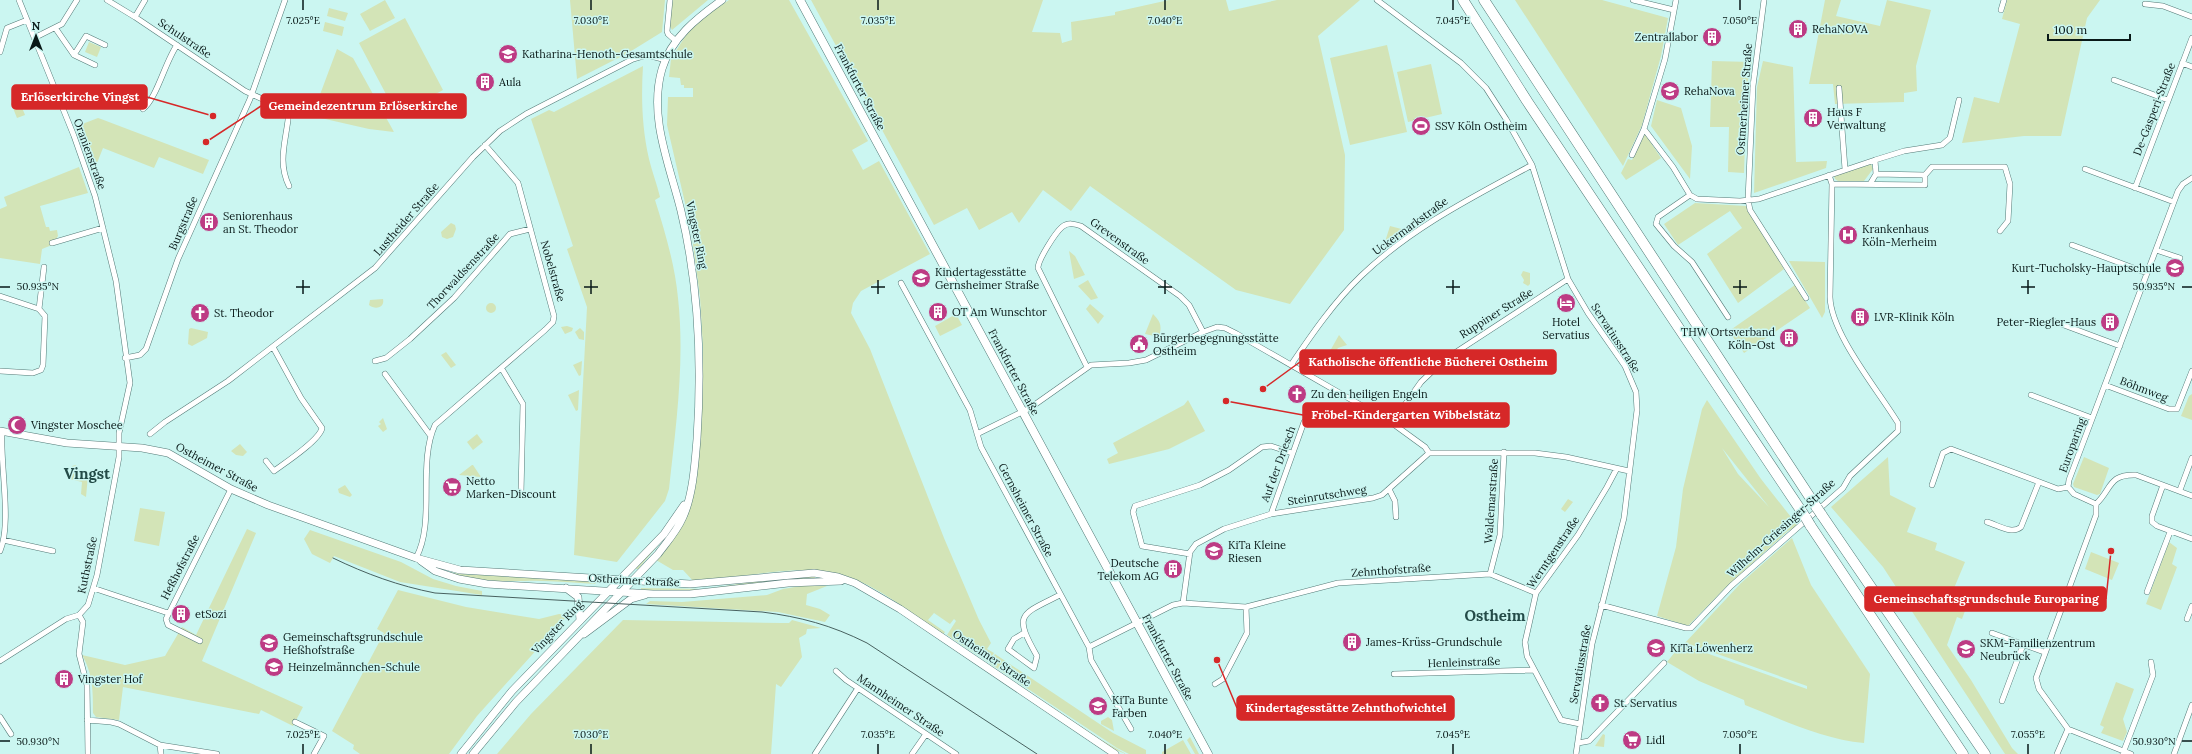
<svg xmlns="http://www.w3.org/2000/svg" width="2192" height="754" viewBox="0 0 2192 754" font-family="Lora,serif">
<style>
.green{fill:#d3e4b7;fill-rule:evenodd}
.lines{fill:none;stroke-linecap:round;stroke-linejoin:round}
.street-casing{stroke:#537a77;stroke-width:6}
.secondary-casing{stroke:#537a77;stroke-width:8}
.primary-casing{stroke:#537a77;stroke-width:9}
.highway-casing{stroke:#537a77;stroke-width:11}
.street{stroke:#fff;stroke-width:5}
.secondary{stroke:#fff;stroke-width:7}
.primary{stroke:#fff;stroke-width:8}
.highway{stroke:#fff;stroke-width:10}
.tram{stroke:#48615f;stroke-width:1}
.highway-bridge-casing{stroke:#537a77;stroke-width:11;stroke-linecap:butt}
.highway-bridge{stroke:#fff;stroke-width:10}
.ticks{fill:none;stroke:#091918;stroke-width:1.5}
.labels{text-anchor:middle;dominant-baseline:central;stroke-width:3;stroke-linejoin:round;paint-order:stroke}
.poi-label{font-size:11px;fill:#091918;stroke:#cbf6f1;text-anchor:start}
.street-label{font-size:11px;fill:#091918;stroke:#cbf6f1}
.district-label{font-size:15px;font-weight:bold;fill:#244b48;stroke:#cbf6f1}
.ticks-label{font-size:10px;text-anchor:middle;fill:#091918;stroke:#cbf6f1;stroke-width:3;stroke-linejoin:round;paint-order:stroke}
.leader{fill:none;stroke:#d62828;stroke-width:1.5}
.callout-dot{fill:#d62828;stroke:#cbf6f1;stroke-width:1.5}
.callout{fill:#d62828;stroke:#d62828;stroke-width:1.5}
.callout-label{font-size:12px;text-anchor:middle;font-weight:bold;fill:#fff}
</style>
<rect width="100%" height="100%" fill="#cbf6f1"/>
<path class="green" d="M385 0 395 18 370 31 360 14Z
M570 0H665L662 32 628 53 577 79Z
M671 0H708L672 30 669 25Z
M729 0H789L868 141 852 150 863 170 879 161 930 254 861 291 853 303 851 313 870 349 944 538 979 620 991 643 987 649 994 653 988 662 947 635 956 621 954 619 950 624 934 613 928 620 945 632 943 635C909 612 871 579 830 572 789 565 736 579 694 582L683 570H673L656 560 687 516 702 400 703 349 700 297 691 229 667 125 668 97H693V88H684V85H681L680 78 669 77 671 59 686 35 698 21Z
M811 0H1043L1032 32 1060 33 1062 43 1072 40 1071 22 1115 15V12L1169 0H1226L1229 11 1277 0H1360L1318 36 1345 155 1344 230 1290 304 1236 290 1090 186 1071 211 1043 190 1019 223 1012 212 979 230 967 208 934 225Z
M1515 0H1602L1668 18 1661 56 1642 125 1623 166Z
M1825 0H1841L1836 16 1880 26 1887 0 1931 10 1916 66 1917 91 1904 93V102L1835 104 1833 84H1809Z
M2007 0H2100L2087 18 2061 136H2024L1962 143 1974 97 1999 103 2020 24 2002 19Z
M329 8 348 13 345 21 327 16Z
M405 18 443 90 397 115 359 43Z
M325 22 344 27 342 36 323 31Z
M89 42 101 47 97 57 85 52Z
M1387 45 1407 132 1350 145 1330 58Z
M337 49 353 58 394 132 369 129 312 116Z
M1712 61 1752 62 1747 85 1744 173 1728 172 1729 127H1710Z
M1763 61 1793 67 1796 162 1827 161 1826 168 1754 193 1757 87Z
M1431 64 1442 114 1408 122 1397 72Z
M643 66C641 98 642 128 649 159 652 172 657 184 660 197L655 200C665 232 675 265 678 298 685 361 676 426 669 489L665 501 617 562 574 555 587 307 567 249 573 246 531 119 549 110 554 112Z
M19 100 25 115 17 118 11 103Z
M1657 100 1681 108 1692 146 1690 179 1651 126Z
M98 118 101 119 209 160 203 174 159 157 154 168 103 148 93 173 77 126Z
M1645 134 1661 158 1626 180 1621 173 1628 159 1632 160Z
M1871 164 1873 169 1864 181H1838L1835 179 1834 176Z
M79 167 88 193 40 206 46 227H49L50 231 57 230 58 236 52 245 42 249 40 264 0 258V209L7 206 4 197Z
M1695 203 1746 206 1784 269 1738 303 1707 254 1742 228 1730 211 1678 245 1664 224Z
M451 223 455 225 456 229 453 237 447 239 442 237 441 232Z
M1390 226 1409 231 1386 248 1384 245Z
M1069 251 1075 256 1085 275 1074 279Z
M1789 261 1825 262V312L1822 318Z
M1523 271 1530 273V284L1528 286 1523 283 1524 280 1521 275Z
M1088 280 1098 298 1091 300 1078 286Z
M1795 285 1810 308 1744 353 1729 331Z
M383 299C385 308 375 310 369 305L370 300Z
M486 308a5 5 0 1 1 10 0a5 5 0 1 1-10 0Z
M1090 304 1104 316 1098 324 1086 309Z
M956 314 962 325 940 336 935 326Z
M1153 314C1161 322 1162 326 1159 337L1145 334Z
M567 326 573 328 572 331 565 334 561 327Z
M191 328 208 332 207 338 192 346 188 344 189 329Z
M580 328 584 332V340L579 339 575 332Z
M1339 335 1347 345 1338 348 1334 354 1330 351Z
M446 352 456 365 451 368 441 355Z
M582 361 581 375 579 376 573 365Z
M579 390 578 410 576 411 568 395Z
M2192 394V420L2181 416 2189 396Z
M1188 400 1205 431 1169 449 1109 464 1107 459 1118 453 1113 443 1184 405Z
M1707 400 1761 479 1798 526 1788 531 1726 587 1688 626 1657 616 1676 547 1683 489 1702 409ZM1722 448 1769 507 1738 474Z
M383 418 387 429 383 432 378 426 381 424 379 422Z
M477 434 483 442 473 450 467 442Z
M240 444 247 452 243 456 236 455 231 451Z
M1888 457 1890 495 1916 508 1907 532 1937 543 1935 550 1965 562 1952 593 1969 600 1962 619 1957 617 1947 645 1971 680 2012 748 2018 754H2005L1883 567 1831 507Z
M2084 457 2109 468 2100 494 2097 495 2074 487 2073 484Z
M76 465 78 477 88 476 86 497 81 494 82 482 70 479 72 466Z
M473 465 481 477 459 475 472 465Z
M345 485 352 495 350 497 339 493 338 489Z
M1568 499 1573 502 1565 512 1561 509Z
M140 508 165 512 159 546 134 541Z
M247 529 256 533 202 661 303 707 293 726 261 710 259 714 123 687 119 720 96 717 93 713C93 691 93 674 82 655L125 665 165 656 182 627 196 635Z
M310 530 401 562 433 579 456 586 482 591V595L400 582 334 556 330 563 312 554 304 539Z
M668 534 638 569H635Z
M1792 538 1811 585 1870 674 1864 743C1823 739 1783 720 1745 705L1744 700 1699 681 1667 662 1679 647 1692 648 1807 689V686L1692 645 1684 644 1741 583Z
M2169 542 2177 548 2172 564 2177 567 2161 610 2146 604Z
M2091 552 2119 563 2112 580 2085 569Z
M449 572 461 574 597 581 595 584C572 583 548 580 525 581 498 581 474 582 449 572Z
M815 576V578L788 580 690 592 641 590V588L704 589 786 577Z
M807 585 827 586 807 594 806 605 820 609 830 615 825 622 778 612 646 604 650 601 682 602 767 595 783 589Z
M398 590 466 607 539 619 559 614 568 615 477 716 449 754H360L353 749 354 745 332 731 384 633 377 629Z
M623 620 781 623H789L792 620 821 628 807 629 806 634 799 638 802 657 781 687 776 684 771 754H497L531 714Z
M946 636 1100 739 1126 754 1113 749Z
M995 654 1113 733 1146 750V754H1129L1117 748 989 663Z
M2116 682 2134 689 2123 719 2127 732 2123 741 2101 733 2104 727 2100 725Z
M1108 717 1112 720 1114 731 1101 724V721Z
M1603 734 1605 735 1604 747 1595 746Z
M1190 737 1199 754H1195L1187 740Z
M1183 740 1191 754H1162V752Z"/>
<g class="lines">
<g class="street-casing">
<path id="street" d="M19 0 74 136 95 196 116 281 130 383 119 433V457L97 575 88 605 79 615
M107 0 135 17 245 91 284 109 288 114V120C285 144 278 163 289 186
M670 0 667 31 668 34 676 41
M1377 0 1461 63 1486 88 1506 119 1532 165 1568 279 1588 313 1625 366 1636 392 1637 410 1624 518 1592 644 1576 754
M1633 0 1674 10
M1764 0 1753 86 1748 200 1750 210 1806 298
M2145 4 2163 6 2192 17
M2001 10 2004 0
M135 17 145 0
M56 29 74 55 95 65
M34 38 62 24 77 0
M0 52 7 28 27 20
M74 55 86 36 105 45
M2182 63 2192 67
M2114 80 2168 100
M1839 88 1845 169
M143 109C157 98 165 62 177 45
M1644 129 1673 167 1690 195 1697 199 1740 201 1759 199 1875 160 1904 151 1942 145 1950 138 1959 100
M1632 155 1644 129 1665 59 1676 0
M2085 169 2174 202
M1876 174 1925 175 1932 167H2005L2010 184 2008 221 2000 231
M1832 184 1925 185V175
M1870 184 1876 174 1875 160
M2135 188 2192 38
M1690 195 1658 217 1656 224 1674 246 1692 262 1728 317
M52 243 103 228
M2072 245 2147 273
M2156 250 2180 258
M901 283 970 410 981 447 1089 647 1091 660 1131 729
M0 296 39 309 45 316 43 365 41 370 33 373 0 371
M39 309 44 267
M2053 321 2120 346
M1449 357 1457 362H1524L1539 365
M125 358 140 355 146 349 178 259 250 99 285 0
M375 361 386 358 410 339 454 298 510 234 530 229
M1291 365C1312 334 1334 302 1361 276 1411 228 1471 198 1532 165
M1087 367 1038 268C1038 260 1055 233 1062 227 1068 222 1075 224 1081 226L1180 296 1189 305 1203 332
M502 369 523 404 521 493
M385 374 430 435
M2105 385 2169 409H2177L2192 371
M2031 395 2092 418
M1392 423 1421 382 1444 360 1568 279
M150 434 165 422 228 381 375 268 473 157 500 131 526 114 633 59 647 55 666 60
M977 434 1030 408 1091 365 1129 363 1146 360 1203 332 1217 327 1225 328 1237 334 1392 423 1425 447 1429 453
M266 461 274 471C285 463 320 440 322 428L301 398 273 347
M1932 485 1943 453 1951 449 2058 489 2068 487
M2163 485 2152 516V522L2157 526 2192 539
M1389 489 1395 501 1396 517
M2180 490 2192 458
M2096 504C2112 489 2108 474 2136 475L2192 496
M1271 514 1304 422
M1987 522C1998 525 2012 535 2021 527L2039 482
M3 540 53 551
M0 551C12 524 0 465 2 432
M1190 554 1142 546 1133 512 1135 506 1200 485 1229 470 1262 447 1271 446 1292 453
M416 558C436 521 417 464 435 425L545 330 553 322 554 316 518 183 485 145
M1490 574 1500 535 1504 452
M93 588 168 613
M2147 592 2170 532
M1183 603 1190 552 1196 544 1224 529 1271 514 1373 498 1382 495 1429 453H1535L1566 457 1629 471
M1601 605 1686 628H1691L1731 586 1843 488 1850 476 1898 431V423C1878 390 1831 334 1830 297L1832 184 1829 175
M79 615 83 622 79 654 87 685 88 754
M2187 619 2192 606
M1024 633 1014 639 1008 649 1034 668 1037 656C1013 614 1020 615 1060 595
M1992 633 2044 652
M200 641 168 625 166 619 231 489
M1089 647 1173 605 1183 603 1246 607 1338 583 1490 574 1536 593
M0 661 66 619 79 615
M836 671 846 680 956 754
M1394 674 1534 670
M1215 684 1223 679 1247 633 1246 607
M2002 701 2023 645
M0 717 11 734
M87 720 111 722 119 724 160 745 217 754
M295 722 324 736 314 754
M1580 724 1561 720 1527 656 1525 642 1528 629 1536 593 1578 535 1607 487 1616 470
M1578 743 1589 741 1664 663
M160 745 161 754
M2123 753 2153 675 2151 662
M815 754 858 688
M912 754 926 734
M2057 754 2068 729
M2131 754 2068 729 2039 689 2036 678 2096 515V504L2074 494 2068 487 2069 480 2178 191 2183 184 2192 178
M2174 754 2192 705"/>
</g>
<g class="secondary-casing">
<path id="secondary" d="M0 431 67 443 142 448 168 453 231 489 268 505 416 558 460 570 690 584 814 573 838 577 855 583 900 609 1115 754
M421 561 435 571 459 579 487 584 653 594H690L788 583 841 581
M566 588 578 597 580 620
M584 634 631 599 645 595
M461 754 512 691 664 534 684 505
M473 754 516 702 658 554C667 542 677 531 683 517 693 495 695 463 697 439 702 363 699 286 681 211 670 166 648 117 662 69 671 38 697 18 722 0"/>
</g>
<g class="primary-casing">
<path id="primary" d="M800 0 1208 754"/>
</g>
<g class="highway-casing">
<path id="highway" d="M1463 0 1527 101 1806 518
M1484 0 1817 508
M1821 514 1985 754
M1810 525 1963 754"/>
</g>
<use href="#street" class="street"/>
<use href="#secondary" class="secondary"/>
<use href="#primary" class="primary"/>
<use href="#highway" class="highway"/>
<path class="tram" d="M333 558C366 574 399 586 435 593L762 612C801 617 831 625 867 643L1037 754"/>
<g class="highway-bridge-casing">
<path id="highway-bridge" d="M1817 508 1821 514
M1806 518 1810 525"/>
</g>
<use href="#highway-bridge" class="highway-bridge"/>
</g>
<path class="ticks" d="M303 0V10M591 0V10M878 0V10M1165 0V10M1453 0V10M1740 0V10M303 280V294M591 280V294M878 280V294M1165 280V294M1453 280V294M1740 280V294M2028 280V294M0 287H10M296 287H310M584 287H598M871 287H885M1158 287H1172M1446 287H1460M1733 287H1747M2021 287H2035M2182 287H2192M0 741H10M2182 741H2192M303 744V754M591 744V754M878 744V754M1165 744V754M1453 744V754M1740 744V754M2028 744V754"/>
<defs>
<g id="building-disc" transform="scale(1)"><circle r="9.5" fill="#bd3b84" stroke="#cbf6f1"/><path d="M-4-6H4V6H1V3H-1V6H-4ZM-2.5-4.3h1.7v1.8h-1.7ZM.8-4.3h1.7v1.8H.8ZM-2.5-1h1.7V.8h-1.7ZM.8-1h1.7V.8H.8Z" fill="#fff"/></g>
<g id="school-disc" transform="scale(1)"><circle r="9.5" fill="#bd3b84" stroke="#cbf6f1"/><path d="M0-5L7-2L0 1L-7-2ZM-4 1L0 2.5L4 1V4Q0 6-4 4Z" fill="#fff"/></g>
<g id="stadium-disc" transform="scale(1)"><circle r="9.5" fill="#bd3b84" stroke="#cbf6f1"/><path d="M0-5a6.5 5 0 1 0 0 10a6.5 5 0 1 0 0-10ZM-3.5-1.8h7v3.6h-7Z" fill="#fff"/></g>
<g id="hospital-disc" transform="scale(1)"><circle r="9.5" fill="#bd3b84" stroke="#cbf6f1"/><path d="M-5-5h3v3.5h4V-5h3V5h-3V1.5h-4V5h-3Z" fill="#fff"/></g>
<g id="hotel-disc" transform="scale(1)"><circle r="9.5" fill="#bd3b84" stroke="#cbf6f1"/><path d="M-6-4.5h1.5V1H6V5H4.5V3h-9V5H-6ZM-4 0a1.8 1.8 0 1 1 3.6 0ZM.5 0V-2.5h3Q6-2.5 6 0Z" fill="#fff"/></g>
<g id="church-disc" transform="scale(1)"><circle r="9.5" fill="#bd3b84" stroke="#cbf6f1"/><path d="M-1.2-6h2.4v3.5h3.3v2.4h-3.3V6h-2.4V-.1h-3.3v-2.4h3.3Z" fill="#fff"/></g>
<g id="civic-disc" transform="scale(1)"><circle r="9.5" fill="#bd3b84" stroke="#cbf6f1"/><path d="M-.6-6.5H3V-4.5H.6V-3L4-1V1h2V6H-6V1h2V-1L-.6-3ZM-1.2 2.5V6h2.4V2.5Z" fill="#fff"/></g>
<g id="mosque-disc" transform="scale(1)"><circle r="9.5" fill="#bd3b84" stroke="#cbf6f1"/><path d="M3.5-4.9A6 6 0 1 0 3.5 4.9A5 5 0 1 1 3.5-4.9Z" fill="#fff"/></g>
<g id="supermarket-disc" transform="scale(1)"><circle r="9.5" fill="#bd3b84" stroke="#cbf6f1"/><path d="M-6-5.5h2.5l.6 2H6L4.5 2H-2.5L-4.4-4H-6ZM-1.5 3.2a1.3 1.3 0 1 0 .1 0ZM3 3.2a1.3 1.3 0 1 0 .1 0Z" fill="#fff"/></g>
</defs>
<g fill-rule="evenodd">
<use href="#building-disc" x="1798" y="29"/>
<use href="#building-disc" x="1712" y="37"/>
<use href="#school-disc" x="508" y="54"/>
<use href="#building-disc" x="485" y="82"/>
<use href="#school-disc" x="1670" y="91"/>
<use href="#building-disc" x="1813" y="118"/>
<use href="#stadium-disc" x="1421" y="126"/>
<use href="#building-disc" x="209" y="222"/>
<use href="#hospital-disc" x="1848" y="235"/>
<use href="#school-disc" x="2175" y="268"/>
<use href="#school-disc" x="921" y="278"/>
<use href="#hotel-disc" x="1566" y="303"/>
<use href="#building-disc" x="938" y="312"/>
<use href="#church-disc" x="200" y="313"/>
<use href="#building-disc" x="1860" y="317"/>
<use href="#building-disc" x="2110" y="322"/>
<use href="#building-disc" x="1789" y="338"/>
<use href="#civic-disc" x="1139" y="344"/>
<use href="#church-disc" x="1297" y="394"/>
<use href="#mosque-disc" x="17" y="425"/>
<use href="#supermarket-disc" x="452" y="487"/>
<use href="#school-disc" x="1214" y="551"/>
<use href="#building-disc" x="1173" y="569"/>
<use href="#building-disc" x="181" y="614"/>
<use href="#building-disc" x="1352" y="642"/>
<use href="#school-disc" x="269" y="643"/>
<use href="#school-disc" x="1656" y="648"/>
<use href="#school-disc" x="1966" y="649"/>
<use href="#school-disc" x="274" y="667"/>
<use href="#building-disc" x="64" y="679"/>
<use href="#church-disc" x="1600" y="703"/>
<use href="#school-disc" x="1098" y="706"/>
<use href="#supermarket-disc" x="1632" y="740"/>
</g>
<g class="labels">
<g class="poi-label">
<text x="1812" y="29">RehaNOVA</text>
<text x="1698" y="37" text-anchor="end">Zentrallabor</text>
<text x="522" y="54">Katharina-Henoth-Gesamtschule</text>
<text x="499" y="82">Aula</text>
<text x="1684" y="91">RehaNova</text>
<text x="1827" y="112">Haus F<tspan x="1827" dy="13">Verwaltung</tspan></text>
<text x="1435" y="126">SSV Köln Ostheim</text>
<text x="223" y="216">Seniorenhaus<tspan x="223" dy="13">an St. Theodor</tspan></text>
<text x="1862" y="229">Krankenhaus<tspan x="1862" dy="13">Köln-Merheim</tspan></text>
<text x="2161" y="268" text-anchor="end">Kurt-Tucholsky-Hauptschule</text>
<text x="935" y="272">Kindertagesstätte<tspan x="935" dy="13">Gernsheimer Straße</tspan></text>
<text x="952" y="312">OT Am Wunschtor</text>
<text x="214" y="313">St. Theodor</text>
<text x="1874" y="317">LVR-Klinik Köln</text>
<text x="1566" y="322" text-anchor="middle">Hotel<tspan x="1566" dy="13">Servatius</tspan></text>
<text x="2096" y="322" text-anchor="end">Peter-Riegler-Haus</text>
<text x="1775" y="332" text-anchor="end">THW Ortsverband<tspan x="1775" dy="13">Köln-Ost</tspan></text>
<text x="1153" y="338">Bürgerbegegnungsstätte<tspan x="1153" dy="13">Ostheim</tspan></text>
<text x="1311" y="394">Zu den heiligen Engeln</text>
<text x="31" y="425">Vingster Moschee</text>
<text x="466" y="481">Netto<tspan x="466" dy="13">Marken-Discount</tspan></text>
<text x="1228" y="545">KiTa Kleine<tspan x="1228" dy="13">Riesen</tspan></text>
<text x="1159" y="563" text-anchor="end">Deutsche<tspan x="1159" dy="13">Telekom AG</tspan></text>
<text x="195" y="614">etSozi</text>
<text x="283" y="637">Gemeinschaftsgrundschule<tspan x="283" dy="13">Heßhofstraße</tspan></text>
<text x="1366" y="642">James-Krüss-Grundschule</text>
<text x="1980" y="643">SKM-Familienzentrum<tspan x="1980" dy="13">Neubrück</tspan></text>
<text x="1670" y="648">KiTa Löwenherz</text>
<text x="288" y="667">Heinzelmännchen-Schule</text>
<text x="78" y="679">Vingster Hof</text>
<text x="1112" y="700">KiTa Bunte<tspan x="1112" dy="13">Farben</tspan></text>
<text x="1614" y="703">St. Servatius</text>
<text x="1646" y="740">Lidl</text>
</g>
<g class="street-label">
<text transform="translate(185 38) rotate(34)">Schulstraße</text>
<text transform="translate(860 87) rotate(62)">Frankfurter Straße</text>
<text transform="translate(1744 99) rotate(-86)">Ostmerheimer Straße</text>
<text transform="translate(2154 109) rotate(-69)">De-Gasperi-Straße</text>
<text transform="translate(90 154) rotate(70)">Oranienstraße</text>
<text transform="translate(406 219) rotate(-49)">Lustheider Straße</text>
<text transform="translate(183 223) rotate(-67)">Burgstraße</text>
<text transform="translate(1410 226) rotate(-36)">Uckermarkstraße</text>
<text transform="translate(697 235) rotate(78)">Vingster Ring</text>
<text transform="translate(1120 241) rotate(36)">Grevenstraße</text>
<text transform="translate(463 271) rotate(-47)">Thorwaldsenstraße</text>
<text transform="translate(553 271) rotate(74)">Nobelstraße</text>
<text transform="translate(1496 313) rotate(-32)">Ruppiner Straße</text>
<text transform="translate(1616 338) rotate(57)">Servatiusstraße</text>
<text transform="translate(1014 372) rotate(62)">Frankfurter Straße</text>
<text transform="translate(2144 389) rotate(21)">Böhmweg</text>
<text transform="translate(2072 445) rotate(-70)">Europaring</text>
<text transform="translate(1278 464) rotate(-70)">Auf der Driesch</text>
<text transform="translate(217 467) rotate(28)">Ostheimer Straße</text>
<text transform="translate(1327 495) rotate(-9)">Steinrutschweg</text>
<text transform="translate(1491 501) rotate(-86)">Waldemarstraße</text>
<text transform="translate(1026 510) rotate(62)">Gernsheimer Straße</text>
<text transform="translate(1781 528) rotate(-42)">Wilhelm-Griesinger-Straße</text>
<text transform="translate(1553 552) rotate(-56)">Werntgenstraße</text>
<text transform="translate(87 565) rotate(-78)">Kuthstraße</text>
<text transform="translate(180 567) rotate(-63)">Heßhofstraße</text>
<text transform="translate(1391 570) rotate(-4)">Zehnthofstraße</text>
<text transform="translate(634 580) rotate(3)">Ostheimer Straße</text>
<text transform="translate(557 627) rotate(-47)">Vingster Ring</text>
<text transform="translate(1168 657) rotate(62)">Frankfurter Straße</text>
<text transform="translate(992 658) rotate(34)">Ostheimer Straße</text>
<text transform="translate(1464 662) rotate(-2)">Henleinstraße</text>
<text transform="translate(1580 664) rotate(-80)">Servatiusstraße</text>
<text transform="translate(901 705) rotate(34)">Mannheimer Straße</text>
</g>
<g class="district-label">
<text x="87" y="473">Vingst</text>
<text x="1495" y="615">Ostheim</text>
</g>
</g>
<g class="ticks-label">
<text x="303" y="24">7.025°E</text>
<text x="591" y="24">7.030°E</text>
<text x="878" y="24">7.035°E</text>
<text x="1165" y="24">7.040°E</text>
<text x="1453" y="24">7.045°E</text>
<text x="1740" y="24">7.050°E</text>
<text x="38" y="290">50.935°N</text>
<text x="2154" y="290">50.935°N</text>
<text x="303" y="738">7.025°E</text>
<text x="591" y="738">7.030°E</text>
<text x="878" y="738">7.035°E</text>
<text x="1165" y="738">7.040°E</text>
<text x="1453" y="738">7.045°E</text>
<text x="1740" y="738">7.050°E</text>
<text x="2028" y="738">7.055°E</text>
<text x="38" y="745">50.930°N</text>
<text x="2154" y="745">50.930°N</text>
</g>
<path class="leader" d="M213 116L147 97M206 142L261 106M1263 389L1300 362M1226 401L1303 415M2111 551L2106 599M1217 660L1237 708"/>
<g class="callout-dot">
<circle cx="213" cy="116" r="4"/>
<circle cx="206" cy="142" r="4"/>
<circle cx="1263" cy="389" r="4"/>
<circle cx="1226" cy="401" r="4"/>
<circle cx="2111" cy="551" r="4"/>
<circle cx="1217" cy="660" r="4"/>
</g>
<g class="callout">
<rect x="12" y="85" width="135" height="24" rx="4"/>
<rect x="261" y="94" width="205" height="24" rx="4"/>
<rect x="1300" y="350" width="256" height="24" rx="4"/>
<rect x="1303" y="403" width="206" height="24" rx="4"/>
<rect x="1865" y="587" width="241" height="24" rx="4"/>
<rect x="1237" y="696" width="217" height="24" rx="4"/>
</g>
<g class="callout-label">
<text x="80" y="101">Erlöserkirche Vingst</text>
<text x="363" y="110">Gemeindezentrum Erlöserkirche</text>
<text x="1428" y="366">Katholische öffentliche Bücherei Ostheim</text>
<text x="1406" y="419">Fröbel-Kindergarten Wibbelstätz</text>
<text x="1986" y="603">Gemeinschaftsgrundschule Europaring</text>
<text x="1346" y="712">Kindertagesstätte Zehnthofwichtel</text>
</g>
<g transform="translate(36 36)" stroke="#cbf6f1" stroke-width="3" paint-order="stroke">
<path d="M0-3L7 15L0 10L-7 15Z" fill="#091918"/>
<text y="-6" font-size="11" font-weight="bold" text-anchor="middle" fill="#091918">N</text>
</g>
<path d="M2048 34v6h82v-6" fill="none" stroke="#091918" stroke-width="2"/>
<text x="2054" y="34" font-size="12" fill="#091918" stroke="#cbf6f1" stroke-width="3" paint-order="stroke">100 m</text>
</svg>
